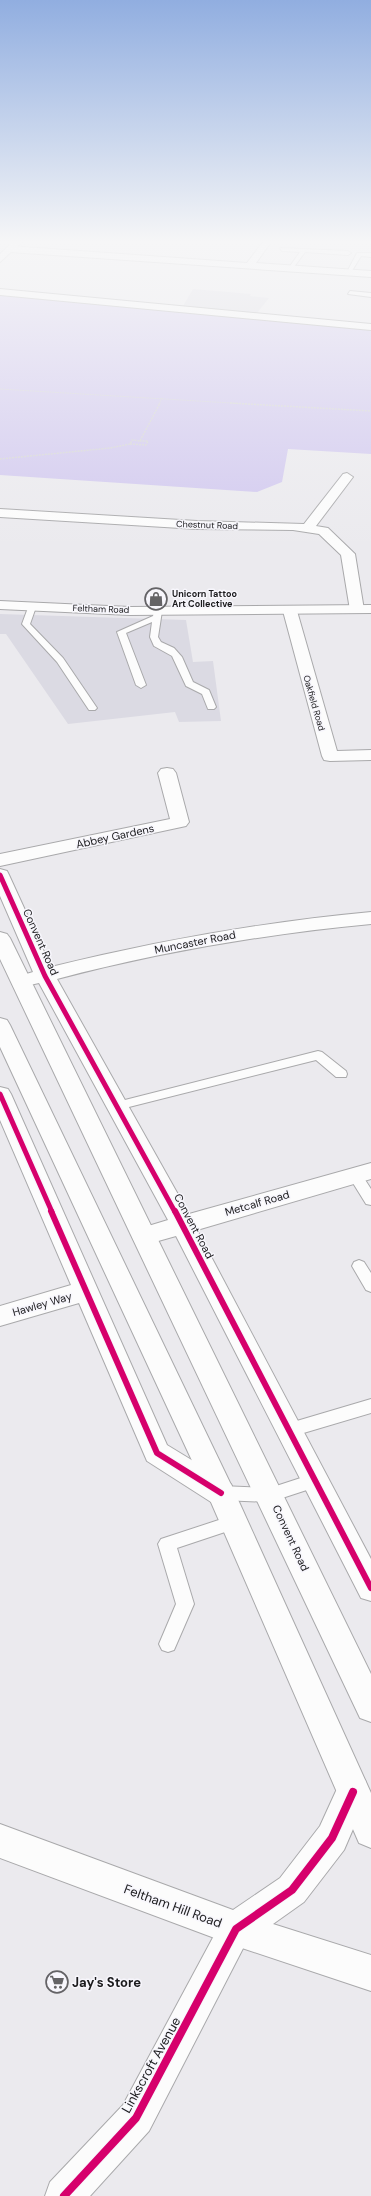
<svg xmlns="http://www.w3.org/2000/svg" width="371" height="2196" viewBox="0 0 371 2196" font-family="'DM Sans',sans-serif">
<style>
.built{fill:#dbdae3}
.green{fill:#d1c8ef}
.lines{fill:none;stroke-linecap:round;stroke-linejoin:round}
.service-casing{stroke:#a9a9ab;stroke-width:2}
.minor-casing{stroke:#a9a9ab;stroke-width:2}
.tertiary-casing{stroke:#a9a9ab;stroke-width:2}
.secondary-casing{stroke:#a9a9ab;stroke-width:2}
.path-far1{stroke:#d6d6d6;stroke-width:1;stroke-dasharray:1.5 1;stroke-linecap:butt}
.path{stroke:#d6d6d6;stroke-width:1.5;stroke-dasharray:2 1;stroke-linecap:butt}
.service{fill:#fcfcfc;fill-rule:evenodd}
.minor{fill:#fcfcfc;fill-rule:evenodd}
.tertiary{fill:#fcfcfc;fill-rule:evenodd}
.secondary{fill:#fcfcfc;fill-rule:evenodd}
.cycleway-far2-casing{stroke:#f7f6fc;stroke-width:8}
.cycleway-far1-casing{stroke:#f7f6fc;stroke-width:8}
.cycleway-casing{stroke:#f7f6fc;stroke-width:10}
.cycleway-far2{stroke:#d6006c;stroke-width:5}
.cycleway-far1{stroke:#d6006c;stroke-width:6}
.cycleway{stroke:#d6006c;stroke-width:8}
.labels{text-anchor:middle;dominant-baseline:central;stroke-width:3;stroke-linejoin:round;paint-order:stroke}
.far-street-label{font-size:9px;fill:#1b1b1d;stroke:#f7f6fc}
.far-poi-label{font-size:9px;font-weight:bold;fill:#1b1b1d;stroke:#f7f6fc;text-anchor:start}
.street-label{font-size:11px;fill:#1b1b1d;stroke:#f7f6fc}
.near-street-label{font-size:13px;fill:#1b1b1d;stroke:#f7f6fc}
.near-poi-label{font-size:13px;font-weight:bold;fill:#1b1b1d;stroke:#f7f6fc;text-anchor:start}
</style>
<rect width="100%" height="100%" fill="#ebeaee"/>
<path class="built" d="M193 289 251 294 250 296 269 298 257 313 183 306Z
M0 614 186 620 193 662 213 661 221 721 179 722 175 712 68 724 6 634H0Z"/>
<path class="green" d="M0 293 371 328V454L288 449 282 482 257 492 0 475Z"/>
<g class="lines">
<g class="service-casing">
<path id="service" d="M280 248 348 251 351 253 348 255 305 252 291 271 288 269 300 252 282 251Z
M357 253H371V257L361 256 350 274H346Z
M350 291 371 293V297L348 294Z
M29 605 36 607 30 624 63 658 97 708 95 710H89L57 662 22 624Z
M158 608 162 611 158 637 161 642 174 648 182 657 193 682 209 690 216 707 214 709H208L202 694 186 686 172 656 154 646 150 637 152 622 126 633 146 685 141 688 136 685 117 632 153 616 155 609Z
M318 1051 322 1052 346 1071 347 1074 346 1077H336L316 1060 117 1110 110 1106 117 1102Z
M355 1170 360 1172 371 1189V1205L366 1204 348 1175 350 1172Z
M359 1260 364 1262 371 1273V1292L366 1290 352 1266 354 1262Z
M371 1399V1413L290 1437 284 1435 282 1430 284 1425 290 1423Z
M316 1473 322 1475 324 1480 322 1485 270 1502 221 1500 215 1498 213 1493 215 1488 221 1486 270 1488Z
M234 1515 240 1517 242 1522 240 1527 177 1548 194 1604 174 1650 168 1652 162 1650 159 1644 176 1604 158 1544 161 1539Z"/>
</g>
<g class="minor-casing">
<path id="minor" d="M263 242H271L256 263 371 271V277L10 252 6 249 10 246 247 263Z
M0 289 371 324V330L0 295Z
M347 473 353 477 316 526 328 528 355 554 364 610 362 613H352L350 610 341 555 319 534 293 530 197 529 0 517V509L197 521 304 524 343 474Z
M290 607 295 608 297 611 337 751 371 750V760L330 761 324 760 322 756 283 611 285 608Z
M167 768 173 769 176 773 189 822 186 826 0 866V854L170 819 158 773 161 769Z
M0 869 7 871 9 875 51 967C157 941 263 922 371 912V924C265 934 160 952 57 979L189 1214 371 1163V1179L197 1230 371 1559V1601L361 1598 176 1236 144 1245 135 1242 132 1236 135 1230 168 1220 39 983 30 985 23 983 20 979 23 975 33 972 0 896Z
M0 1087 8 1089 11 1094 167 1445 231 1484 235 1493 231 1502 221 1505 211 1502 147 1461 79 1303 0 1326V1306L71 1285 0 1120Z
M236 1912 248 1917 253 1929 149 2131 90 2196H45L50 2182 123 2105 224 1917Z"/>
</g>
<g class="tertiary-casing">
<path id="tertiary" d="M353 1776 365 1780 369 1792 344 1850 304 1902 273 1924 371 1955V1991L236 1946 0 1858V1824L233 1910 280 1878 320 1826 341 1780Z"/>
</g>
<g class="secondary-casing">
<path id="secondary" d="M13 242H22L0 262V254Z
M0 601 130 607 371 605V613L130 615 0 609Z
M0 932 7 934 10 938 371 1674V1722L360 1718 0 959Z
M0 1018 7 1020 10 1025 235 1493 371 1793V1848L359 1843 207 1493 0 1047Z"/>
</g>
<path class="path-far1" d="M0 389 247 404
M159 404 162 398"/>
<path class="path" d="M230 403 371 411
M130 444 146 445 148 441H140
M0 459 110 448 130 444 132 440 140 441 160 403"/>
<use href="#service" class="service"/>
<use href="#minor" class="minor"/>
<use href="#tertiary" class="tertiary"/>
<use href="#secondary" class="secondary"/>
<g class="cycleway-far2-casing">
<path id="cycleway-far2" d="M0 875 45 976 175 1212
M0 1094 52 1212"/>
</g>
<g class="cycleway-far1-casing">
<path id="cycleway-far1" d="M51 1211 157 1453 221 1493
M175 1211 371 1588"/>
</g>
<g class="cycleway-casing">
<path id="cycleway" d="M64 2196 136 2118 236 1929 292 1890 332 1838 353 1792"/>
</g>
<use href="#cycleway-far2" class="cycleway-far2"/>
<use href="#cycleway-far1" class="cycleway-far1"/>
<use href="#cycleway" class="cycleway"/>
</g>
<linearGradient id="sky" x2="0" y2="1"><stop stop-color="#91aee0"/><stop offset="0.44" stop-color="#f6f6f7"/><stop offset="1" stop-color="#f6f6f7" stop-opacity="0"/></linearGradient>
<rect width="371" height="549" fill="url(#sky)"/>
<defs>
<g id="shop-ring" transform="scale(1.15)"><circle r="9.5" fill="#f7f6fc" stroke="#646366" stroke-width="1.5"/><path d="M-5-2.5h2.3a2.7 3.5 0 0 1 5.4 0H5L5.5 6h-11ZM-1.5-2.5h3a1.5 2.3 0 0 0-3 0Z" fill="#646366"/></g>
<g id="supermarket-ring" transform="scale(1.15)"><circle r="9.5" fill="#f7f6fc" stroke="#646366" stroke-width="1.5"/><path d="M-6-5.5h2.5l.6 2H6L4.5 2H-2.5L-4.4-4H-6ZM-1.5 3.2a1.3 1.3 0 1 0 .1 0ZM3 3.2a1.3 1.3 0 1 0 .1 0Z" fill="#646366"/></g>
</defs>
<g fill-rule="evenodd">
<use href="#shop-ring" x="156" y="599"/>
<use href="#supermarket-ring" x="57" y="1982"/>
</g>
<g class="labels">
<g class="far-street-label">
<text transform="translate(207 525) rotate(2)">Chestnut Road</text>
<text transform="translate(101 609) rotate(2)">Feltham Road</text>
<text transform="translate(314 703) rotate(74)">Oakfield Road</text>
</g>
<g class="far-poi-label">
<text x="172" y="594">Unicorn Tattoo<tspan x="172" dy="10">Art Collective</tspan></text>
</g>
<g class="street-label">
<text transform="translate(115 836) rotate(-12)">Abbey Gardens</text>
<text transform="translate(41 942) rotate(66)">Convent Road</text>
<text transform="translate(195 942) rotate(-11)">Muncaster Road</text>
<text transform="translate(257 1203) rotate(-16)">Metcalf Road</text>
<text transform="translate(194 1226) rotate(62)">Convent Road</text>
<text transform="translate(42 1304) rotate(-16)">Hawley Way</text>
<text transform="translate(291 1538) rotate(65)">Convent Road</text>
</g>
<g class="near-street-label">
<text transform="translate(173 1906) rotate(20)">Feltham Hill Road</text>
<text transform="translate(151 2065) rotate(-61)">Linkscroft Avenue</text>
</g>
<g class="near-poi-label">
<text x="72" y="1982">Jay's Store</text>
</g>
</g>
</svg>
